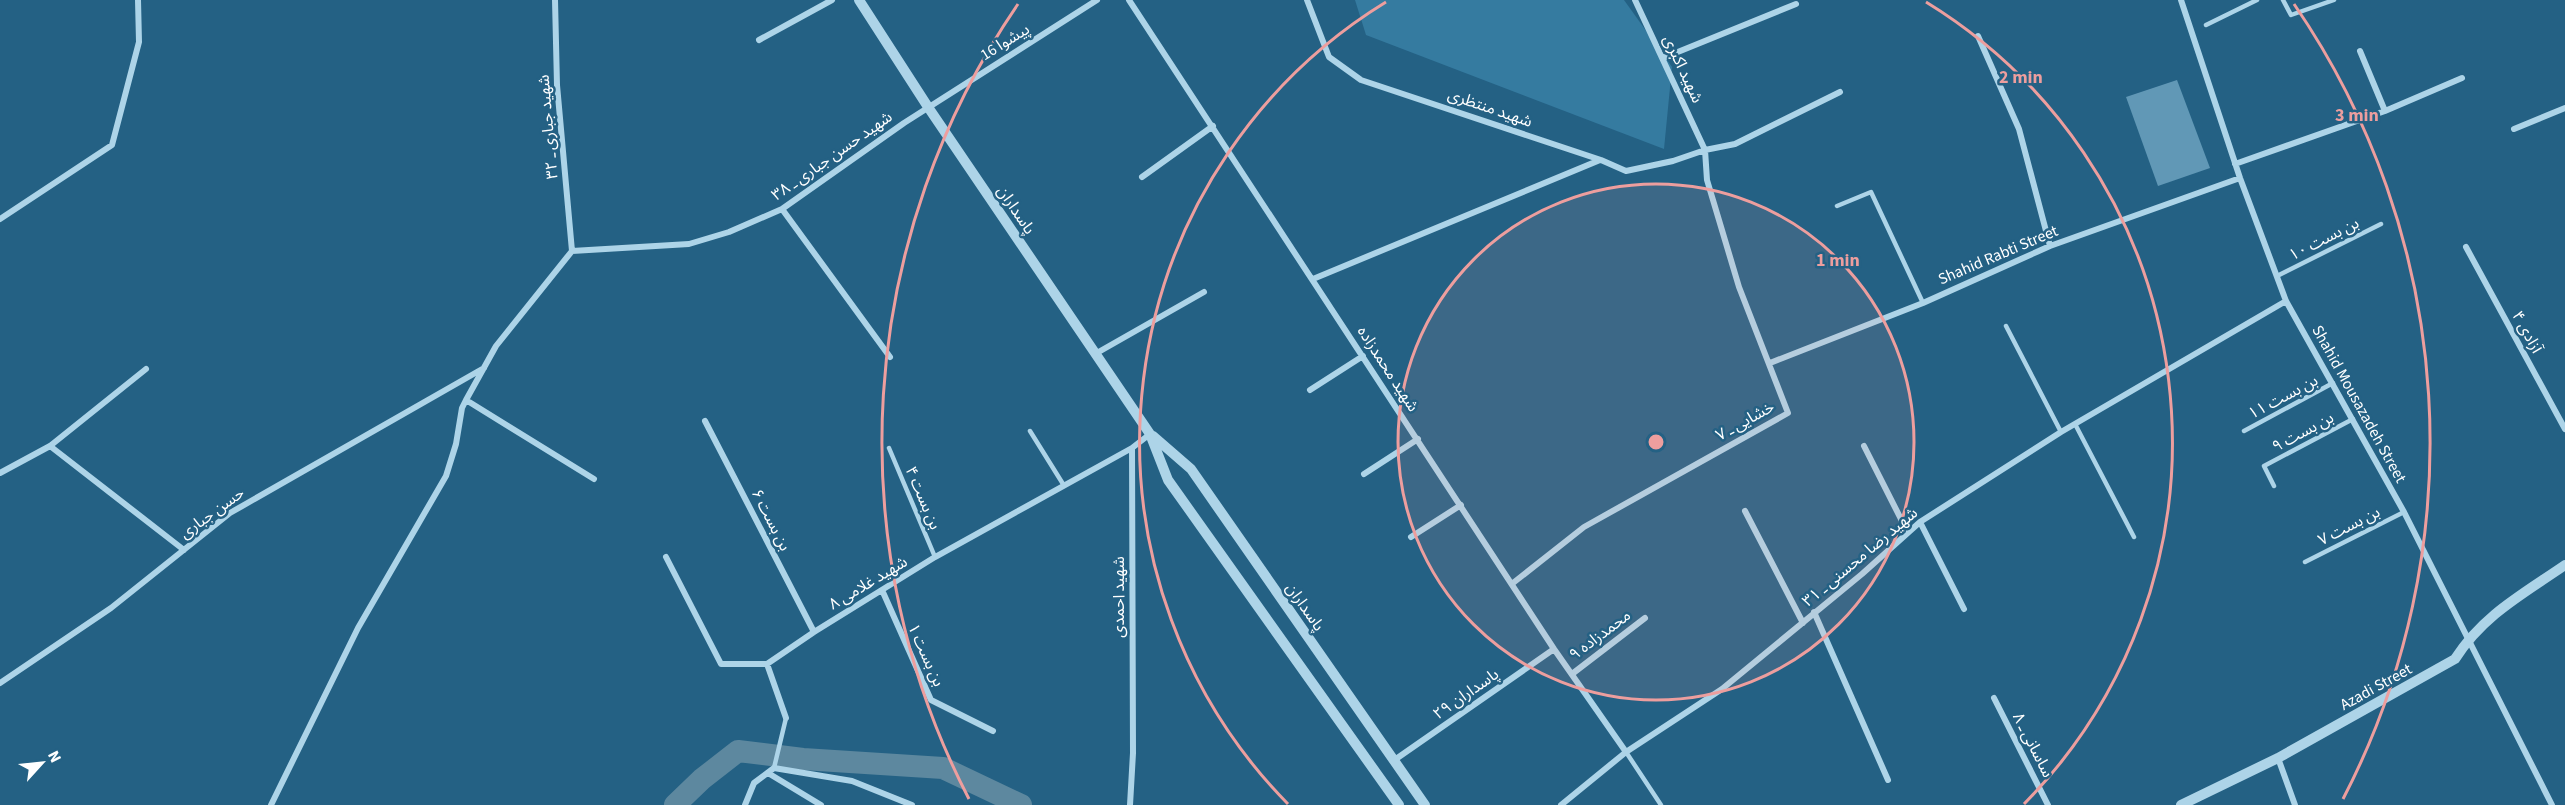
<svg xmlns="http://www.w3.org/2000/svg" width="2565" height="805" viewBox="0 0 2565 805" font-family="'Source Sans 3','Noto Sans Arabic',sans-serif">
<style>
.green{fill:#357ba0}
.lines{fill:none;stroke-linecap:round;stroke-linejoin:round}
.canal{stroke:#5d889f;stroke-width:22}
.building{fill:#6198b6}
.service{stroke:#add4e8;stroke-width:4.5}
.minor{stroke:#add4e8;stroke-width:6}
.tertiary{stroke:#add4e8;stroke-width:10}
.ring{fill:none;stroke:#ed9e9e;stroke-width:3}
.labels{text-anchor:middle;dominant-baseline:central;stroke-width:5;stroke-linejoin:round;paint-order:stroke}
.street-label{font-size:16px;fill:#fff;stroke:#246184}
.centre{fill:#ed9e9e;stroke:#246184;stroke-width:3}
.ring-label{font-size:18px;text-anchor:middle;font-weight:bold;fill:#ed9e9e;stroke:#246184;stroke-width:5;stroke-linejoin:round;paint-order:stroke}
</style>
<rect width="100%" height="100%" fill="#246184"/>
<path class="green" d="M1355 0H1624L1672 67 1664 149 1366 35Z"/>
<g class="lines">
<path class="canal" d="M675 805 702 779 738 751 803 759 943 768 1021 805"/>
</g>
<path class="building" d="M2177 80 2210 168 2158 186 2126 97Z"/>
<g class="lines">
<path class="service" d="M2283 0 2291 15 2334 0
M2206 25 2257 0
M1837 206 1871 192 1923 303
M2277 276 2381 224
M2006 326 2061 432
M2075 424 2134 537
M1030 431 1063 484
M2244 431 2333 383
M889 448 935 557
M2274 486 2264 466 2353 419
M2305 562 2404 512
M1626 752 1661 805
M774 768 786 718"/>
<path class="minor" d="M555 0 557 85 572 251
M1129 0 1554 649 1626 752
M1307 0 1329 57 1361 80 1601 160 1626 171 1673 161 1705 150 1735 144 1840 92
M2181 0 2240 178 2286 301 2404 512 2552 805
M1978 36 2019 129 2050 246
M759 40 832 0
M1663 58 1796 4
M2385 111 2462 78
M2514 129 2565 108
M2235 164 2385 111 2360 51
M1142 177 1213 126
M782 209 890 357
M0 219 112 145 139 42 138 0
M2466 247 2565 429
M572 251 689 244 729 232 782 209 904 123 1097 0
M1313 279 1600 160
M1095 354 1204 292
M1770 363 1923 303 2050 246 2240 178
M1310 390 1363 356
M466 400 594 479
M705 421 814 632
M50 446 184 550
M1864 446 1907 531
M0 473 50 446 146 369
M1364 474 1418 439
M1745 511 1803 623
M1920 522 1964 609
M1411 537 1461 505
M666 557 721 664H767L814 632 935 557 1132 448
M1513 583 1584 527 1788 413 1739 287 1707 180 1705 150 1635 0
M882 590 931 700 993 731
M1814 612 1888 780
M767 664 786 718
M1572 674 1645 618
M0 683 111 608 230 513 484 368
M1994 698 2048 805
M2278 758 2295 805
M1393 761 1554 649
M768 773 821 805
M271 805 358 628 446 476 456 444 462 408 466 400 496 346 572 251
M745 805 754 783 774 768 852 781 912 805
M1130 805 1133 753 1132 448 1150 434
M1561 805 1626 752 1722 689 1862 574 1920 522 2061 432 2286 301"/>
<path class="tertiary" d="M859 0 928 107 1150 434 1168 480 1399 805
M1153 436 1191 469 1425 805
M2181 805 2278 758 2455 659C2483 615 2523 594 2565 565"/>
</g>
<circle cx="1656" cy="442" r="258" fill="#ed9e9e" fill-opacity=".12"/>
<g class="ring">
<circle cx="1656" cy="442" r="258"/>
<path d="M1288 804A516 516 0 0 1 1386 2M1926 2A516 516 0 0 1 2024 804"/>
<path d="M969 799A774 774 0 0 1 1018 4M2294 4A774 774 0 0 1 2343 799"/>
</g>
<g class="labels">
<g class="street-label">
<text transform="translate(1005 42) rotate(-32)">پیشوا 16</text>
<text transform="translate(1683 69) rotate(65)">شهید اکبری</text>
<text transform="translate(1490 108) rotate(19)">شهید منتظری</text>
<text transform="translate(548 127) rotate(-95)">شهید جباری ـ ۳۲</text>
<text transform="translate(832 156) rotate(-35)">شهید حسن جباری ـ ۳۸</text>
<text transform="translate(1016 210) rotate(56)">پاسداران</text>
<text transform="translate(2324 239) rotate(-27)">بن بست ۱۰</text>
<text transform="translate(1998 255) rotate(-23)">Shahid Rabti Street</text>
<text transform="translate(2527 332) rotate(61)">آزادی ۴</text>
<text transform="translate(1388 369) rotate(57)">شهید محمدزاده</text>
<text transform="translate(2283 397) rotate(-28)">بن بست ۱۱</text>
<text transform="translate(2359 404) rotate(61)">Shahid Mousazadeh Street</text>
<text transform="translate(1745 421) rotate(-29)">خشایی ـ ۷</text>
<text transform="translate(2303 432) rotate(-28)">بن بست ۹</text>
<text transform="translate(923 498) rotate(67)">بن بست ۴</text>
<text transform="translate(212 513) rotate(-36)">حسن جباری</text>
<text transform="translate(771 520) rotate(63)">بن بست ۶</text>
<text transform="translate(2349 526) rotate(-27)">بن بست ۷</text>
<text transform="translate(1860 557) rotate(-40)">شهید رضا محسنی ـ ۳۱</text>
<text transform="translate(868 583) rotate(-31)">۸ شهید غلامی</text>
<text transform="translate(1119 597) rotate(-90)">شهید احمدی</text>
<text transform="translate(1305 607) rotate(55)">پاسداران</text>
<text transform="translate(1600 635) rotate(-37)">محمدزاده ۹</text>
<text transform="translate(926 655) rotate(66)">بن بست ۱</text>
<text transform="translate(2376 687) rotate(-29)">Azadi Street</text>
<text transform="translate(1466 694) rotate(-35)">پاسداران ۲۹</text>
<text transform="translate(2033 745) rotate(63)">ساسانی ـ ۸</text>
</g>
</g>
<circle cx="1656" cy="442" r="9" class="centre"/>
<g class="ring-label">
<text x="2021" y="83">2 min</text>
<text x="2357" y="121">3 min</text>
<text x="1838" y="266">1 min</text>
</g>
<g transform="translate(42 763) rotate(63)" stroke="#246184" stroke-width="4.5" paint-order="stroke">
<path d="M0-4.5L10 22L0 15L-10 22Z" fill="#ffffff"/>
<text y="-9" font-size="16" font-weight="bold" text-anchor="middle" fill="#ffffff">N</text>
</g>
</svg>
